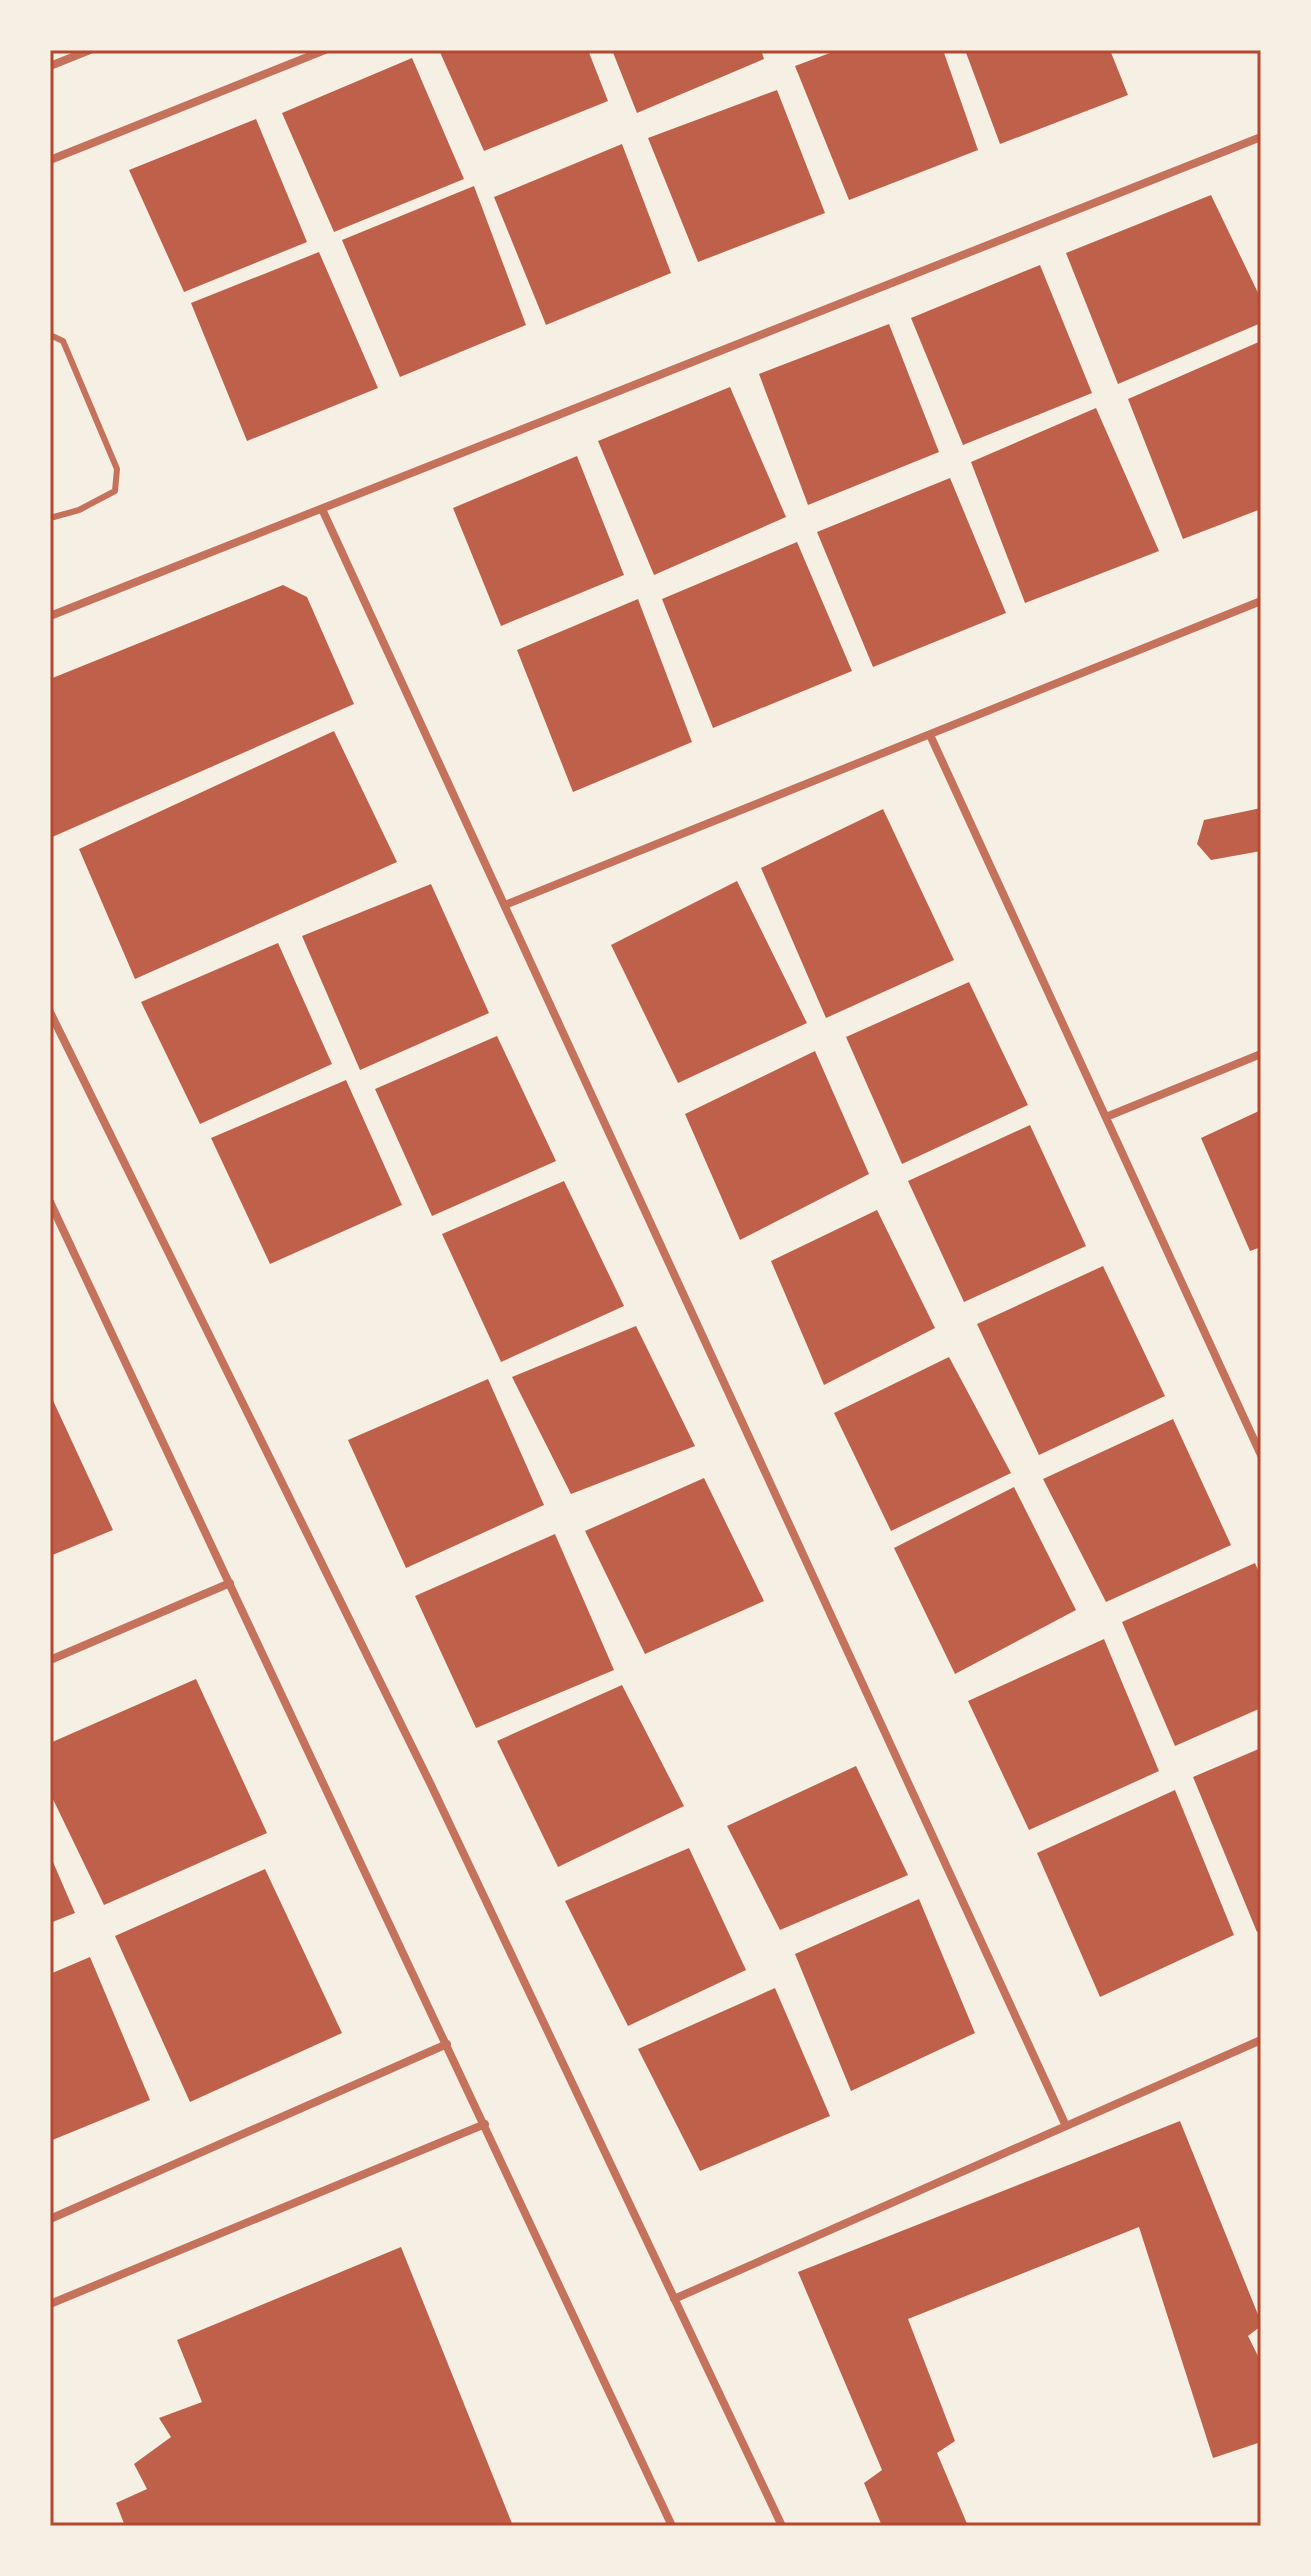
<svg xmlns="http://www.w3.org/2000/svg" width="1311" height="2576" viewBox="0 0 1311 2576" font-family="'Sofia Sans Condensed',sans-serif">
<style>
.building{fill:#bf614a}
.lines{fill:none;stroke-linecap:round;stroke-linejoin:round}
.service{stroke:#c5725c;stroke-width:6}
.minor{stroke:#c5725c;stroke-width:8}
.neatline{fill:none;stroke:#b5482f;stroke-width:3}
</style>
<rect width="100%" height="100%" fill="#f6efe4"/>
<path class="building" d="M439 50H588L608 101 484 151Z
M612 50H761L764 59 637 113Z
M838 50H943L978 150 849 200 795 66Z
M965 50H1110L1128 95 1000 144Z
M412 58 464 179 334 232 282 113Z
M777 90 825 213 698 262 648 138Z
M256 119 307 242 184 292 129 170Z
M622 144 671 273 546 325 494 197Z
M474 186 526 325 400 377 342 240Z
M1211 195 1261 299V323L1118 384 1066 253Z
M319 252 378 388 247 441 191 303Z
M1040 265 1092 393 963 445 911 318Z
M889 324 939 452 808 505 759 374Z
M1261 341V509L1183 539 1128 399Z
M730 387 786 517 654 575 598 441Z
M1096 408 1159 551 1025 603 971 462Z
M577 456 624 575 501 626 453 508Z
M950 478 1006 613 873 667 817 532Z
M797 542 852 671 713 728 662 599Z
M283 585 307 597 354 704 50 838V679Z
M638 599 692 742 573 792 517 650Z
M334 731 397 862 135 979 79 849Z
M1261 808V851L1211 860 1197 844 1204 820Z
M883 809 954 960 826 1018 761 868Z
M737 881 807 1023 678 1083 611 945Z
M431 884 489 1013 360 1070 302 936Z
M278 943 332 1064 200 1124 141 1002Z
M969 982 1028 1105 902 1164 846 1037Z
M497 1036 556 1161 432 1216 375 1089Z
M815 1051 869 1174 740 1240 685 1114Z
M346 1080 402 1205 270 1264 211 1138Z
M1261 1110V1247L1250 1251 1201 1138Z
M1030 1125 1086 1246 964 1302 908 1181Z
M564 1181 624 1306 501 1362 442 1234Z
M877 1210 935 1328 824 1385 771 1261Z
M1103 1266 1165 1396 1039 1455 977 1324Z
M636 1326 695 1446 571 1494 512 1377Z
M949 1357 1011 1473 891 1531 834 1413Z
M488 1379 544 1505 406 1568 348 1440Z
M50 1394 113 1530 50 1556Z
M1173 1419 1231 1545 1106 1602 1043 1479Z
M704 1478 764 1601 645 1654 585 1531Z
M1014 1487 1076 1610 955 1674 894 1548Z
M555 1534 614 1670 476 1728 415 1596Z
M1255 1563 1261 1577V1708L1175 1746 1122 1622Z
M1104 1639 1159 1771 1029 1830 968 1701Z
M196 1679 267 1833 104 1905 50 1793V1743Z
M622 1685 684 1806 558 1867 497 1741Z
M1261 1748V1930L1257 1932 1193 1777Z
M856 1766 908 1875 780 1930 727 1826Z
M1175 1790 1234 1935 1100 1997 1037 1853Z
M689 1848 746 1970 628 2026 565 1901Z
M50 1855 75 1913 50 1923Z
M265 1869 342 2033 190 2102 115 1936Z
M919 1899 975 2033 851 2091 795 1954Z
M90 1957 150 2100 50 2141V1974Z
M775 1988 830 2116 700 2171 638 2049Z
M1180 2121 1261 2322V2326L1248 2336 1261 2362V2442L1213 2458 1139 2227 908 2319 955 2441 937 2453 968 2526H882L864 2483 882 2470 798 2272Z
M401 2247 513 2526H125L116 2503 147 2489 134 2464 171 2437 159 2418 202 2402 177 2340Z"/>
<g class="lines">
<path class="service" d="M50 335 63 341 117 469 115 491 79 510 50 518"/>
<path class="minor" d="M50 66 90 50
M50 160 325 50
M322 509 1066 2126
M50 616 1261 137
M930 735 1261 1455
M505 905 1261 601
M50 1012 432 1787 782 2526
M1106 1117 1261 1054
M50 1202 672 2526
M50 1660 230 1583
M50 2219 447 2044
M674 2299 1261 2040
M50 2304 485 2124"/>
</g>
<rect width="1311" height="2576" fill="none" stroke="#f6efe4" stroke-width="104"/>
<rect x="52" y="52" width="1207" height="2472" class="neatline"/>
</svg>
